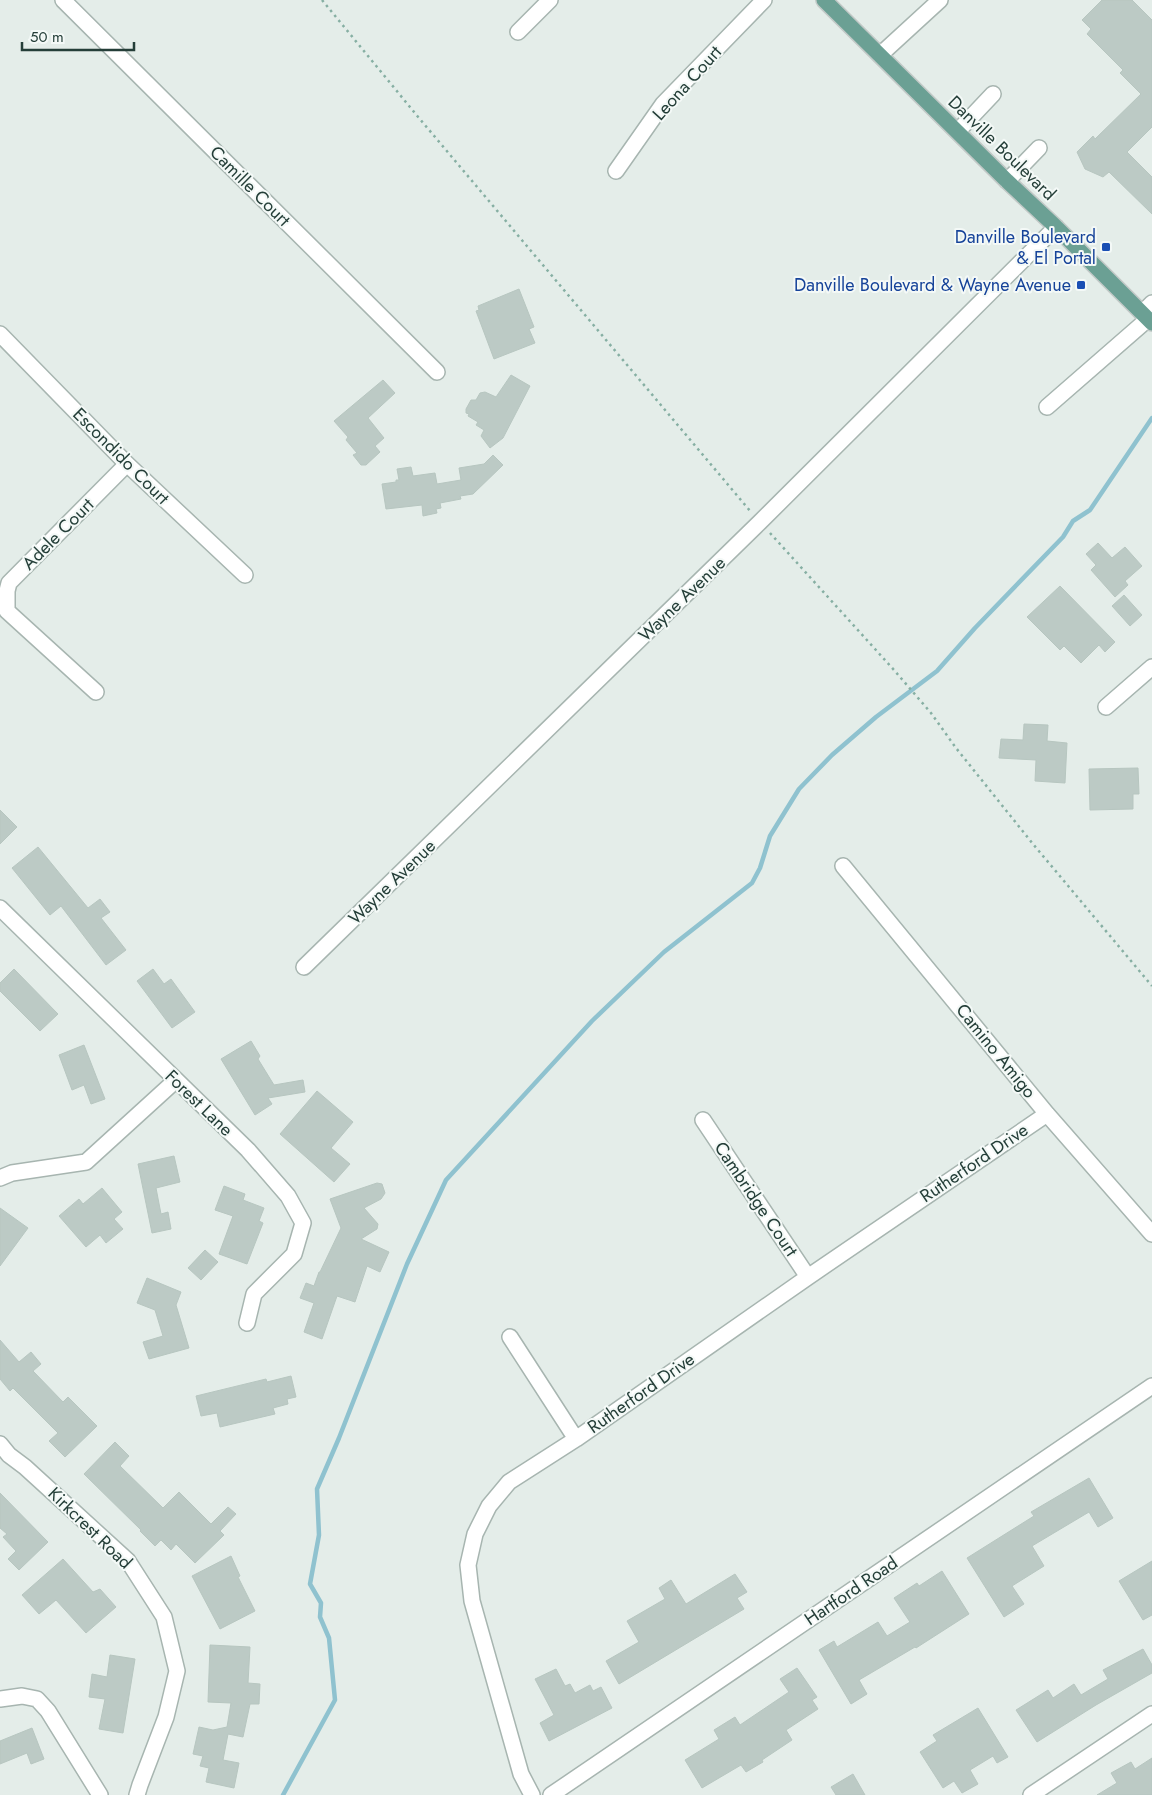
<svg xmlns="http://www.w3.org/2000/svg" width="1152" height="1795" viewBox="0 0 1152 1795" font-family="Jost,sans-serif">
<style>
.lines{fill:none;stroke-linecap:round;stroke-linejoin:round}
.stream{stroke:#8fc2cf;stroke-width:4.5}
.building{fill:#bccac5;stroke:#b7c6c0}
.minor-casing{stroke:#a7b5b0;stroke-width:18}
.major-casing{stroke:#c2c9c7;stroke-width:18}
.path{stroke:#86afa3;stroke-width:2.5;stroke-dasharray:2.5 4;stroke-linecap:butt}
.minor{stroke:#fff;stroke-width:15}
.major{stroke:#6ba094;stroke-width:15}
.transit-dot{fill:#1a4fb4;stroke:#f4f9f7;stroke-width:2}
.labels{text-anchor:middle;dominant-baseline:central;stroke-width:4;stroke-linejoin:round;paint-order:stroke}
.street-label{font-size:18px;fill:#243e38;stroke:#f4f9f7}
.transit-label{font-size:18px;fill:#164399;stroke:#f4f9f7;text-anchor:end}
</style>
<rect width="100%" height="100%" fill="#e4ede9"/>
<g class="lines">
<path class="stream" d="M283 1795 335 1700 329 1638 320 1617 321 1603 310 1584 319 1535 317 1489 339 1438 407 1264 446 1180 592 1021 664 952 752 883 760 868 770 836 799 789 832 755 876 717 937 671 975 628 1063 537 1073 521 1090 510 1152 418"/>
</g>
<path class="building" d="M1102 0H1132L1152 20V127L1127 152 1152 177V214L1109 172 1103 177 1085 169 1077 152 1093 136 1095 139 1141 94 1120 73 1123 70 1087 34 1091 29 1082 20Z
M519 289 534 327 529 329 535 343 494 359 476 311 479 310 478 306Z
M511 375 530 386 503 438 490 448 481 436 484 430 476 425 478 422 468 416 469 414 466 413V409L471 400H476L480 393 485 392 496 397Z
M383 380 395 393 368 418 384 438 375 446 380 452 366 465H361L353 455 357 453 346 440 348 437 334 421Z
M493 455 503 465 473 494 460 496 461 499 440 503 441 508 436 509 437 513 423 516 422 505 386 509 382 484 396 482V480H399L397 469 411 467 413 476 435 473 437 484 461 480 459 468 484 464Z
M1098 543 1112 558 1125 547 1142 566 1125 581 1128 585 1115 597 1091 570 1096 565 1086 554Z
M1060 586 1115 642 1105 652 1099 645 1081 663 1064 646 1060 650 1027 617Z
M1124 595 1142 615 1130 626 1112 606Z
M1024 724 1048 725 1047 741 1067 743 1065 783 1035 781 1036 760 999 758 1001 739 1023 740Z
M1138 768 1139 794H1133V809L1090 810 1089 769Z
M0 810 17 827 0 844Z
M38 847 88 908 100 899 110 912 101 918 126 950 106 965 61 906 50 915 12 868Z
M14 969 58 1014 40 1031 0 991V983Z
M153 969 164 984 171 979 195 1012 172 1028 137 981Z
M251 1041 260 1056 258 1059 274 1085 303 1080 305 1092 268 1098 272 1104 255 1115 221 1059Z
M84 1045 105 1099 91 1104 84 1085 72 1090 59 1055Z
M317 1091 353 1122 331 1148 350 1164 334 1182 280 1134Z
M174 1156 180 1182 156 1188 161 1214 168 1212 171 1229 152 1233 138 1164Z
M377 1183 382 1184 385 1193 381 1199 364 1208 378 1224 377 1229 361 1239 389 1252 380 1272 367 1266 355 1302 337 1296 322 1339 304 1332 314 1303 300 1298 306 1283 314 1286 319 1272H320L341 1228 330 1199Z
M224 1186 245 1194 243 1200 264 1208 259 1221 263 1223 247 1264 219 1254 233 1216 215 1210Z
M102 1188 122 1212 114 1219 123 1229 106 1243 100 1235 86 1247 59 1216 79 1199 83 1204Z
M0 1208 28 1228 0 1266Z
M205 1250 218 1262 201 1280 188 1268Z
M147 1278 181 1292 176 1305 189 1348 149 1359 143 1342 163 1336 155 1310 137 1303Z
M0 1340 19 1362 31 1352 41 1364 33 1371 63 1402 68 1397 97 1426 65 1457 49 1441 58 1433 13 1388 10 1391 0 1379Z
M291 1376 296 1397 287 1399 288 1404 273 1408 275 1414 220 1427 217 1413 201 1416 196 1396 266 1379 267 1382Z
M115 1442 129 1456 120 1466 163 1508 179 1492 211 1524 228 1507 236 1514 220 1531 224 1535 195 1563 176 1544 171 1550 161 1540 155 1546 140 1531 141 1530 84 1474Z
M1089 1478 1113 1518 1098 1527 1089 1512 1032 1546 1044 1566 1012 1586 1024 1604 1004 1617 967 1558 1034 1516 1031 1512Z
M0 1493 48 1542 19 1570 8 1559 16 1551 3 1537 7 1534 0 1528Z
M231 1556 240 1576 238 1577 255 1611 220 1629 192 1576Z
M63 1559 93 1592 100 1589 116 1607 86 1633 56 1600 39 1614 22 1595Z
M1152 1561V1615L1143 1620 1119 1581Z
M942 1571 969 1614 916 1648 915 1647 859 1680 867 1694 851 1704 819 1650 834 1641 837 1647 878 1622 887 1636 910 1622 894 1598 917 1583 919 1586Z
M735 1574 747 1592 737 1598 744 1609 619 1684 606 1661 639 1642 627 1621 665 1599 659 1588 671 1580 686 1604Z
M210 1645 250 1647 248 1683 260 1684 259 1704H250L243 1737 228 1734 223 1760 239 1763 234 1788 206 1782 209 1768 200 1766 203 1756 193 1754 199 1727 213 1730 227 1727 231 1703 208 1702Z
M1143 1649 1152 1665V1673L1096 1705 1037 1742 1016 1710 1048 1690 1053 1698 1074 1684 1081 1695 1108 1679 1103 1670Z
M110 1655 135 1659 123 1733 99 1729 105 1699 89 1697 92 1674 107 1677Z
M797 1668 817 1697 812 1700 818 1709 786 1730 792 1740 762 1760 763 1762 746 1772 741 1765 702 1788 685 1760 719 1739 714 1730 735 1717 740 1725 789 1692 780 1679Z
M556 1669 565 1686 570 1684 575 1693 590 1685 593 1691 601 1687 612 1708 549 1741 540 1723 554 1715 535 1679Z
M978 1708 1008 1757 997 1763 993 1756 970 1770 978 1784 962 1793 954 1781 943 1788 920 1752 937 1741 933 1735Z
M32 1728 44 1759 31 1764 27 1753 0 1764V1741Z
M1152 1758V1795H1097L1117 1783 1111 1773 1131 1762 1135 1769Z
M853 1774 865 1795H836L831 1787Z"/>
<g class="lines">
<g class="minor-casing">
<path id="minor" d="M63 0 437 372
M518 32 550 0
M880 55 940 0
M958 131 993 94
M616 171 663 104 764 0
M1007 181 1039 148
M1142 313 1152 303
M0 334 127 464 245 575
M1047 407 1148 319
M96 692 7 611V591L9 583 127 464
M1106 707 1152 667
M843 866 1047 1114 1152 1234
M0 908 248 1150 288 1196 303 1223 294 1254 254 1294 247 1323
M304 967 760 522 1056 227
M703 1120 808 1277
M0 1178 12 1173 86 1162 175 1081
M510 1337 576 1439
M0 1444 9 1455 25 1467 128 1561 164 1617 177 1671 166 1717 140 1785 137 1795
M0 1699 22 1696 37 1699 48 1711 100 1795
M532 1795 521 1774 472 1601 468 1565 475 1534 489 1506 509 1482 576 1439 808 1277 1047 1114
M551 1795 1152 1386
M1031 1795 1152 1714"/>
</g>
<g class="major-casing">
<path id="major" d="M824 0 1007 181 1056 227 1152 323"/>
</g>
<path class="path" d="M322 0 419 118 751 512
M770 533 894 670 931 713 956 748 1033 844 1152 986"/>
<use href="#minor" class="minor"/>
<use href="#major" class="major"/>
</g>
<g class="transit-dot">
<rect x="1101" y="242" width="10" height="10" rx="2.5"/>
<rect x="1076" y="280" width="10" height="10" rx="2.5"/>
</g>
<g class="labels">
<g class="street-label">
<text transform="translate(687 83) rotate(-48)">Leona Court</text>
<text transform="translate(1002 148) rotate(44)">Danville Boulevard</text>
<text transform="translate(250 186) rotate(45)">Camille Court</text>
<text transform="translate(121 456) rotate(45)">Escondido Court</text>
<text transform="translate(58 534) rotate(-45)">Adele Court</text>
<text transform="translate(682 599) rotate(-44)">Wayne Avenue</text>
<text transform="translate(392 882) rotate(-44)">Wayne Avenue</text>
<text transform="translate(996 1051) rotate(51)">Camino Amigo</text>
<text transform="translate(199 1103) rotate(44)">Forest Lane</text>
<text transform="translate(974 1163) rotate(-34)">Rutherford Drive</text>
<text transform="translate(756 1199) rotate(56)">Cambridge Court</text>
<text transform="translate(641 1393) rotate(-35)">Rutherford Drive</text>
<text transform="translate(90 1528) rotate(44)">Kirkcrest Road</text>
<text transform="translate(851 1591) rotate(-34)">Hartford Road</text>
</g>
<g class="transit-label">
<text x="1096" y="237">Danville Boulevard<tspan x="1096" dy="21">&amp; El Portal</tspan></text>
<text x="1071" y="285">Danville Boulevard &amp; Wayne Avenue</text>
</g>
</g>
<path d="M22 42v8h112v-8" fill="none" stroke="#243e38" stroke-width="2.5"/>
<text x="30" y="42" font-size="15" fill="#243e38" stroke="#f4f9f7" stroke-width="4" paint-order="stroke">50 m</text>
</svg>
